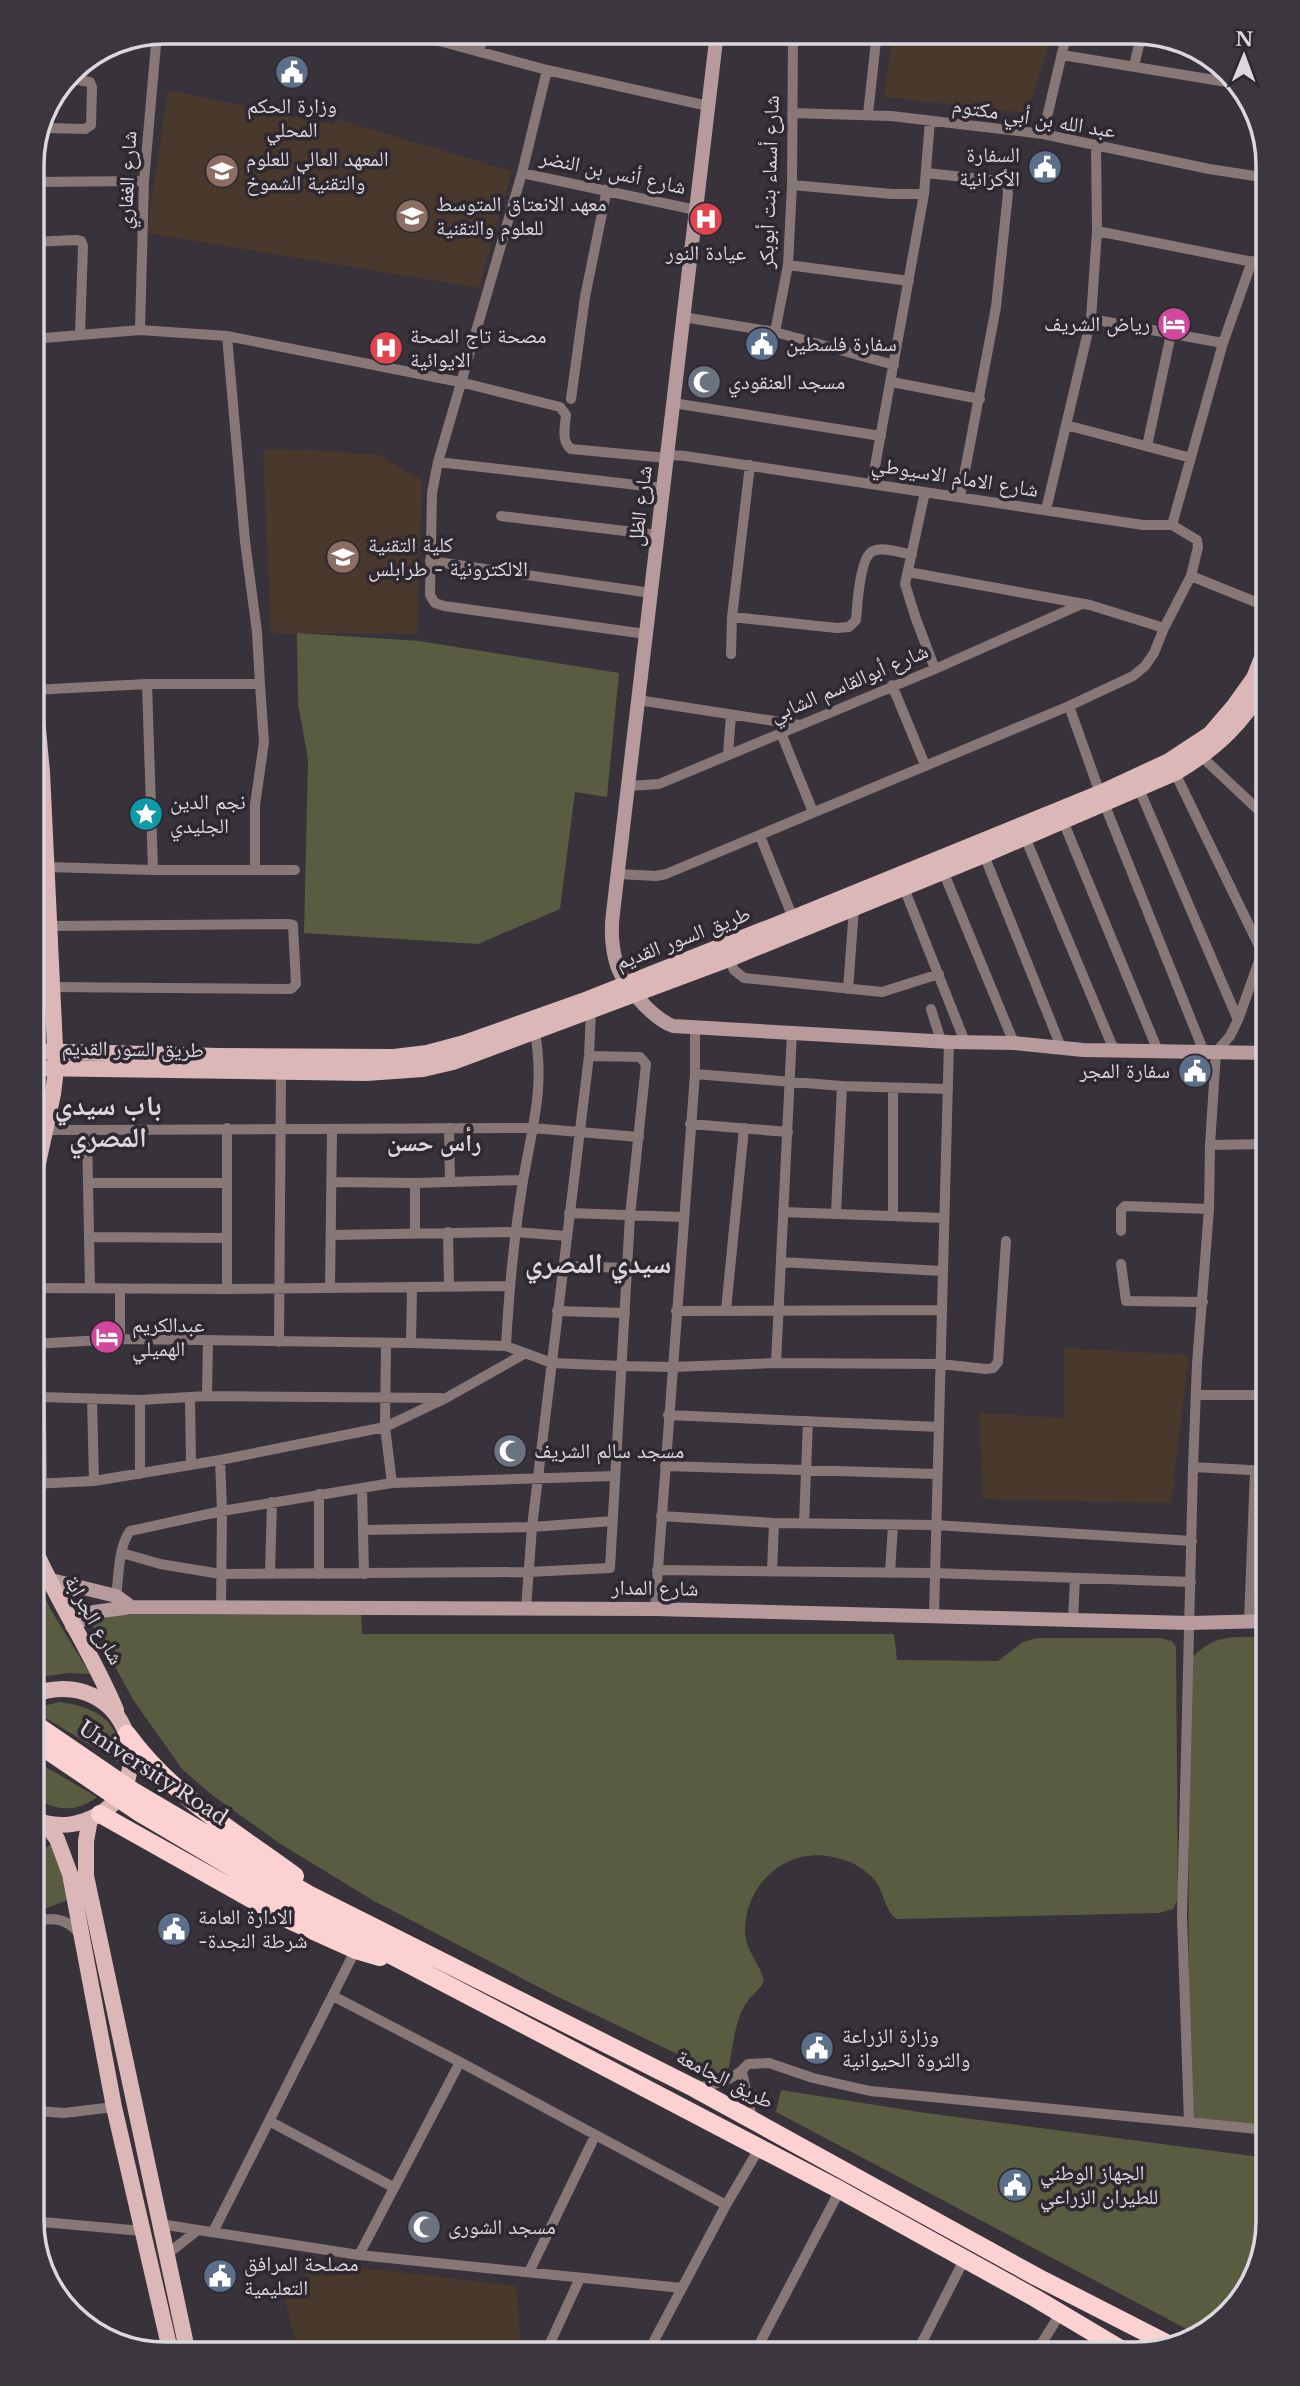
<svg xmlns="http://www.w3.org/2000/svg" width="1300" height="2386" viewBox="0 0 1300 2386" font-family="'Libre Baskerville','Noto Naskh Arabic',serif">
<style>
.built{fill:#433a47}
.education{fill:#49392d}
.green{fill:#595c40}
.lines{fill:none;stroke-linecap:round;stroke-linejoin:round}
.street{stroke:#877;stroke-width:10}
.secondary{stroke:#b79b9c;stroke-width:14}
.primary{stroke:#dbb7b8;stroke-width:16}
.highway{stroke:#fcd1d2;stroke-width:18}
.labels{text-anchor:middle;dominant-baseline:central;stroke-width:7;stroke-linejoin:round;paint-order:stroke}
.poi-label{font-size:21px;fill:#dcd8dd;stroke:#2e2830;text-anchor:start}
.street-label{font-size:21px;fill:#dcd8dd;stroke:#2e2830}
.quarter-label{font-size:24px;font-weight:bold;fill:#dcd8dd;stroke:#2e2830}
.district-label{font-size:28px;font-weight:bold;fill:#dcd8dd;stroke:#2e2830}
.rim{fill:none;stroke:#dcd8dd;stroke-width:3.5}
</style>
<rect width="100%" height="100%" fill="#38323a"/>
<path class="built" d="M1268 772V806L1252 789Z"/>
<path class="education" d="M893 32H1053L1027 113 884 97Z
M168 90 334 125 336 119 512 171 479 288 147 233Z
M263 449 325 451 378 455 422 480 417 634 271 633Z
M1064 1348 1189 1355 1171 1503 983 1499 979 1413 1064 1418Z
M320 2263 516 2286 522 2354H277L275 2345 295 2340 285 2299 308 2291 304 2275Z"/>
<path class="green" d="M297 633 419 641 619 673 607 797 575 792 560 909 478 944 304 933 308 759 298 703Z
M32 1572 51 1610 90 1674 69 1673 33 1678Z
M361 1614 362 1634H894L897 1660 998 1661 1023 1642 1037 1638H1160L1172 1641 1176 1647 1178 1899 1173 1909 1159 1913 897 1919C886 1913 884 1894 877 1883 872 1876 863 1869 856 1865 852 1862 846 1861 841 1859 793 1843 745 1879 745 1931 746 1952 760 1963 764 1981 760 1990 752 1994 747 2002 735 2017 732 2053 728 2071L717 2073 552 1994 374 1901 279 1843 212 1795 182 1769 134 1701 92 1625 97 1616 105 1615Z
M1268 1637V2130L1189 2122 1188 1663C1213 1632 1232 1638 1268 1637Z
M60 1702C95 1707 124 1721 118 1762L36 1712 47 1705Z
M32 1759 97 1797C76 1814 53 1810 32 1797Z
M52 1844 70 1899 32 1914V1845L41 1850Z
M781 2090 926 2113 1268 2158V2221L1246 2295 1198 2335 776 2112Z"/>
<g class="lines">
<path class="street" d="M406 32 547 70 708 106
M479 52 484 32
M1062 55 1233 83
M1134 66 1142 32
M547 70 522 173 438 462 432 493 430 595 435 603 444 606 646 634
M792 113 891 116 1043 134 1209 169 1268 178
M868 114 877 32
M45 128 85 129 91 125 92 87 90 82 67 78
M1043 134 1067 32
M522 173 696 210
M926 173 1001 181 1007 185 1008 193 996 307 960 497
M32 182 144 181
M792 185 892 194H924
M1097 231 1268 265
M32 242 76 240 81 241 83 246 80 335
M788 265 909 281
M683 317 775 332 894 365
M1091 319 1223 343
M140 330 144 181 157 33
M775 332 788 265 792 185 793 32
M32 339 140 330 227 336 460 382 560 407 566 415C565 427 561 441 571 449L667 458 670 455 685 456 1143 525H1172L1197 540 1198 547 1191 576 1164 628 1154 653 1145 666 1133 676 1069 706 666 874 656 876 618 874
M892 382 980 399
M571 399 585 297 607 189
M673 403 881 436
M1066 425 1191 458
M1147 446 1171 334
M438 462 663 488
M872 483 924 194 930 121
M925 492 905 584 916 619 935 669
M1046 510 1091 319 1097 231 1096 146
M501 516 658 535
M1172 525 1223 343 1252 261
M430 561 651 593
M908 572 1090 605 1164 628
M1191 576 1268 607
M732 617 837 628 849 627 856 620C857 607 860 556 873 551 884 546 902 553 912 555
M731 654 732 617 750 465
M147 684 153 870
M892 685 925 765
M32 690 147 684H260L257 632 245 541 227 336
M638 700 800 725
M1069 706 1100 793 1204 1052
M781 733 813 812
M728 754 731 715
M1202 757 1268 819
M1174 771 1262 952H1267
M628 786 659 784 935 669 1082 604
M1139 789 1238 1020
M1063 821 1158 1051
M760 836 793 918
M1025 837 1114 1050
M984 855 1061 1047
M42 865 47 867 153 870H295
M255 870V805L264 742 260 684
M943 871 1014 1043
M904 888 965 1042
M50 926 289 924 293 925 296 984 291 989 51 987
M729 959 734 970 744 978 882 992 939 974
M848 989 854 908
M931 1009 941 1041
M695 1074 842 1086 948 1089
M690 1124 788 1132
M227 1128V1289
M449 1128 450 1182
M46 1130H87
M1210 1145 1268 1144
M332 1182 415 1183 523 1180
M89 1183H227
M415 1183V1233
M783 1212 944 1218
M569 1213 683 1217
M836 1213 842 1086
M893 1216V1088
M1121 1231V1210L1125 1206 1209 1209
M448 1232 449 1286
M331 1235 516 1232 566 1236
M89 1237 227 1238
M781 1262 942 1271
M1121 1264 1126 1301 1203 1302
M562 1266 628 1268
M32 1288 227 1289 509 1286
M90 1288 87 1130 532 1128 639 1137
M330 1288 332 1129
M120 1289V1339
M726 1310 744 1128
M557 1311 625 1313
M676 1311 941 1310
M279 1342 281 1073
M386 1343 385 1427 392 1483
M411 1343 412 1287
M32 1344 120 1339 411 1343 506 1346 552 1363 622 1366 673 1367 776 1363 940 1364 986 1369 993 1368 998 1362 1006 1241
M40 1344 42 1483
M506 1346C509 1290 514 1236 523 1181 532 1127 545 1088 535 1033
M776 1363 792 1032
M1196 1395H1268
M207 1396 208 1341
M40 1397 140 1400 207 1396 442 1398
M190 1398 191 1464
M92 1399 94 1481
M140 1400V1474
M668 1415 939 1427
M220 1460 222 1511 221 1609
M665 1466 937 1474
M1193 1467 1268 1471
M32 1484 94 1481 220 1460 385 1427 446 1398 524 1354
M362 1488 364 1574
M661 1516 774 1523 935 1525 1192 1541
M804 1523 808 1421
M363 1530 532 1527 613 1521
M1254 1544H1268
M122 1553 160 1564 221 1574 528 1572 610 1568 630 1216 646 1064 640 1057 589 1056
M657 1570 934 1573 1191 1582
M772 1570 774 1523
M890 1573 893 1525
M270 1574 272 1502
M319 1574V1494
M116 1596C119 1577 118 1547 130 1531L222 1511 392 1483 615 1476
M526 1608 532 1527 589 1056 591 1011
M655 1609 695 1074V1027
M934 1615 949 1042
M1073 1619 1075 1578
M1249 1621 1255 1471
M32 1923C51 1916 68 1918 80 1935
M333 1996 460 2062 726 2205
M742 2072 752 2118
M32 2077 38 2111 34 2110
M697 2087C717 2085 734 2080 748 2064L769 2063 813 2078 870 2091 1268 2130
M38 2111 64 2113 114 2107
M269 2121 393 2187
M1189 2122 1182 1916 1193 1467 1197 1364 1209 1209 1210 1145 1216 1052 1230 1036 1238 1020 1268 936
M32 2221 142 2231
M160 2224 359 2255 682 2288
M213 2232 356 1949
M166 2255 198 2230
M359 2255 460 2062
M529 2272 595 2136
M545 2354 580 2278
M647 2354 726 2205 760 2147
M754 2354 840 2190
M916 2354 965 2258
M1035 2354 1060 2314"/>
<path class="secondary" d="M717 32 613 913C611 928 612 947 616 962 621 983 653 1019 673 1026L949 1042 1014 1043 1083 1050 1268 1053
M47 1579 116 1596 131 1607
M72 1626 94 1612 131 1607 655 1609 1190 1623 1268 1621"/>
<path class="primary" d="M32 1051 219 1056 394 1057 427 1053 464 1043 588 999 793 918 1100 793 1169 761 1210 734 1234 706 1254 678 1268 643
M32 1068 366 1073 423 1069 453 1062 729 959 984 855 1175 773C1216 749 1246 721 1268 678
M32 1131 36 1102V1069L32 809
M32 1191 53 1094 56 1069 42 772 32 665
M32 1544C57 1601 92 1653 116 1710
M32 1818C48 1826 67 1827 84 1821 168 1794 131 1660 32 1695
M90 1819 86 1841V1876L188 2354
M45 1823 57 1839 70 1874 114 2107 171 2354"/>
<path class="highway" d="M32 1722 133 1791 308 1894 694 2088 1037 2277 1174 2347
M127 1734C172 1796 234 1831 295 1876
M32 1740 140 1813 301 1908 840 2190 1035 2298 1129 2354
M100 1814 287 1919 356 1950 380 1957"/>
</g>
<defs>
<g id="civic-disc" transform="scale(1.75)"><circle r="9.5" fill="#5c6f8a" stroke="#2e2830"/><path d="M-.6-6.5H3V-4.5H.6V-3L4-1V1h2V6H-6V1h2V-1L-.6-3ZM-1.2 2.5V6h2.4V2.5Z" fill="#fff"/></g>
<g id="university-disc" transform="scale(1.75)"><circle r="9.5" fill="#8d6e63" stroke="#2e2830"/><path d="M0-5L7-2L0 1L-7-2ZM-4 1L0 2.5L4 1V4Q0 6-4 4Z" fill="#fff"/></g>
<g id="hospital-disc" transform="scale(1.75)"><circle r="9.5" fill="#e0444e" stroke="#2e2830"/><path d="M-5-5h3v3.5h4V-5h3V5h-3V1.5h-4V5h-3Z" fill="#fff"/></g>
<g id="hotel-disc" transform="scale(1.75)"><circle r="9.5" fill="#d1479c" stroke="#2e2830"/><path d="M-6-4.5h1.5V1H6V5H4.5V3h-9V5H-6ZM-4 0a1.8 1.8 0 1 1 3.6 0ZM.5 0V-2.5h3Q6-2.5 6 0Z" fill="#fff"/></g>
<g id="mosque-disc" transform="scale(1.75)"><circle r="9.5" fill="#6b7280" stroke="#2e2830"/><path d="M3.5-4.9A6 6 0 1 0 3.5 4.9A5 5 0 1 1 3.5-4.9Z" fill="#fff"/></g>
<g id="sight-disc" transform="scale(1.75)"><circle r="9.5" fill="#0f9aa8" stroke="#2e2830"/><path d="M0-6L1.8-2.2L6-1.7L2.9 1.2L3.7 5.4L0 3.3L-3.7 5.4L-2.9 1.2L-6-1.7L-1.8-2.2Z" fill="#fff"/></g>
</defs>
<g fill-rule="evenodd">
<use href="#civic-disc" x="292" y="72"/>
<use href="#civic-disc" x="1045" y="167"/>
<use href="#university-disc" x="222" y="171"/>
<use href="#university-disc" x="412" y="216"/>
<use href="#hospital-disc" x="706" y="219"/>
<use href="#hotel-disc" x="1174" y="324"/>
<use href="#civic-disc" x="762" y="344"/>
<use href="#hospital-disc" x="386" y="348"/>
<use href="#mosque-disc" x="704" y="382"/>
<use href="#university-disc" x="343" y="557"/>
<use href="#sight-disc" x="146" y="814"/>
<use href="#civic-disc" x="1195" y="1071"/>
<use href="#hotel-disc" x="107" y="1337"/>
<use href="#mosque-disc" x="510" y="1451"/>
<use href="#civic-disc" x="174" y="1929"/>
<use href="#civic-disc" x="817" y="2048"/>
<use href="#civic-disc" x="1015" y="2185"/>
<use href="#mosque-disc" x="424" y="2227"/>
<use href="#civic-disc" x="220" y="2276"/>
</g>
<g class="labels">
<g class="poi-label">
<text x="292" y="106" text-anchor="middle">وزارة الحكم<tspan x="292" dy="24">المحلي</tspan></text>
<text x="1020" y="155" text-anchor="end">السفارة<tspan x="1020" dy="24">الأكرانية</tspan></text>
<text x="246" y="159">المعهد العالي للعلوم<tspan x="246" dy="24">والتقنية الشموخ</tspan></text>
<text x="436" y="204">معهد الانعتاق المتوسط<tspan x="436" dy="24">للعلوم والتقنية</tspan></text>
<text x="706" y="253" text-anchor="middle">عيادة النور</text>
<text x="1150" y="324" text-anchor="end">رياض الشريف</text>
<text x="410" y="336">مصحة تاج الصحة<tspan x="410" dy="24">الايوائية</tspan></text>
<text x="786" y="344">سفارة فلسطين</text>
<text x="728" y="382">مسجد العنقودي</text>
<text x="368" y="545">كلية التقنية<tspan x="368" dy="24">الالكترونية - طرابلس</tspan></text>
<text x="170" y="802">نجم الدين<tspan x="170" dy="24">الجليدي</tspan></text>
<text x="1170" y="1071" text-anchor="end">سفارة المجر</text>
<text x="132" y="1325">عبدالكريم<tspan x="132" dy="24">الهميلي</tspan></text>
<text x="534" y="1451">مسجد سالم الشريف</text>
<text x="198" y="1917">الادارة العامة<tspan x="198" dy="24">-شرطة النجدة</tspan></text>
<text x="842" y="2036">وزارة الزراعة<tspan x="842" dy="24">والثروة الحيوانية</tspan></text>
<text x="1040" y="2173">الجهاز الوطني<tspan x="1040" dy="24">للطيران الزراعي</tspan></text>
<text x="448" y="2227">مسجد الشورى</text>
<text x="244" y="2264">مصلحة المرافق<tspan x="244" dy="24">التعليمية</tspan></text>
</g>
<g class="street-label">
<text transform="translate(1034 118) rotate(9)">عبد الله بن أبي مكتوم</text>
<text transform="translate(613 172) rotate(12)">شارع أنس بن النضر</text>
<text transform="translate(127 180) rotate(-87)">شارع الغفاري</text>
<text transform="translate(769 182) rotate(-88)">شارع أسماء بنت أبوبكر</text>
<text transform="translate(955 477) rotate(9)">شارع الامام الاسيوطي</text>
<text transform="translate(640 506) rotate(-83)">شارع الظل</text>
<text transform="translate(849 683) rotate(-23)">شارع أبوالقاسم الشابي</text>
<text transform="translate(683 938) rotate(-21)">طريق السور القديم</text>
<text transform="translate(133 1049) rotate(1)">طريق السور القديم</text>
<text transform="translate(655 1588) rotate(1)">شارع المدار</text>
<text transform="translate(94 1620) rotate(61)">شارع الجرابة</text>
<text transform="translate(153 1773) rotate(33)">University Road</text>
<text transform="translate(725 2079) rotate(27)">طريق الجامعة</text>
</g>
<g class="quarter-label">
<text x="434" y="1142">رأس حسن</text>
</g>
<g class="district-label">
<text x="108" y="1105">باب سيدي<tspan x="108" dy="32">المصري</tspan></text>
<text x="598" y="1263">سيدي المصري</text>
</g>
</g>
<path d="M0 0H1300V2386H0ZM165 44H1135A121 121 0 0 1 1256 165V2221A121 121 0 0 1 1135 2342H165A121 121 0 0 1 44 2221V165A121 121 0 0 1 165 44Z" fill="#3c363e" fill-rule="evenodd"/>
<path class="rim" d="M165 44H1135A121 121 0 0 1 1256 165V2221A121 121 0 0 1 1135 2342H165A121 121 0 0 1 44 2221V165A121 121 0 0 1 165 44Z"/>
<g transform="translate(1244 56) rotate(1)" stroke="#2e2830" stroke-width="5" paint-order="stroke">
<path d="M0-5L12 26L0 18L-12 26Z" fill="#dcd8dd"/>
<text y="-10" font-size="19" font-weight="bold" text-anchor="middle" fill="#dcd8dd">N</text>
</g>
</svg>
